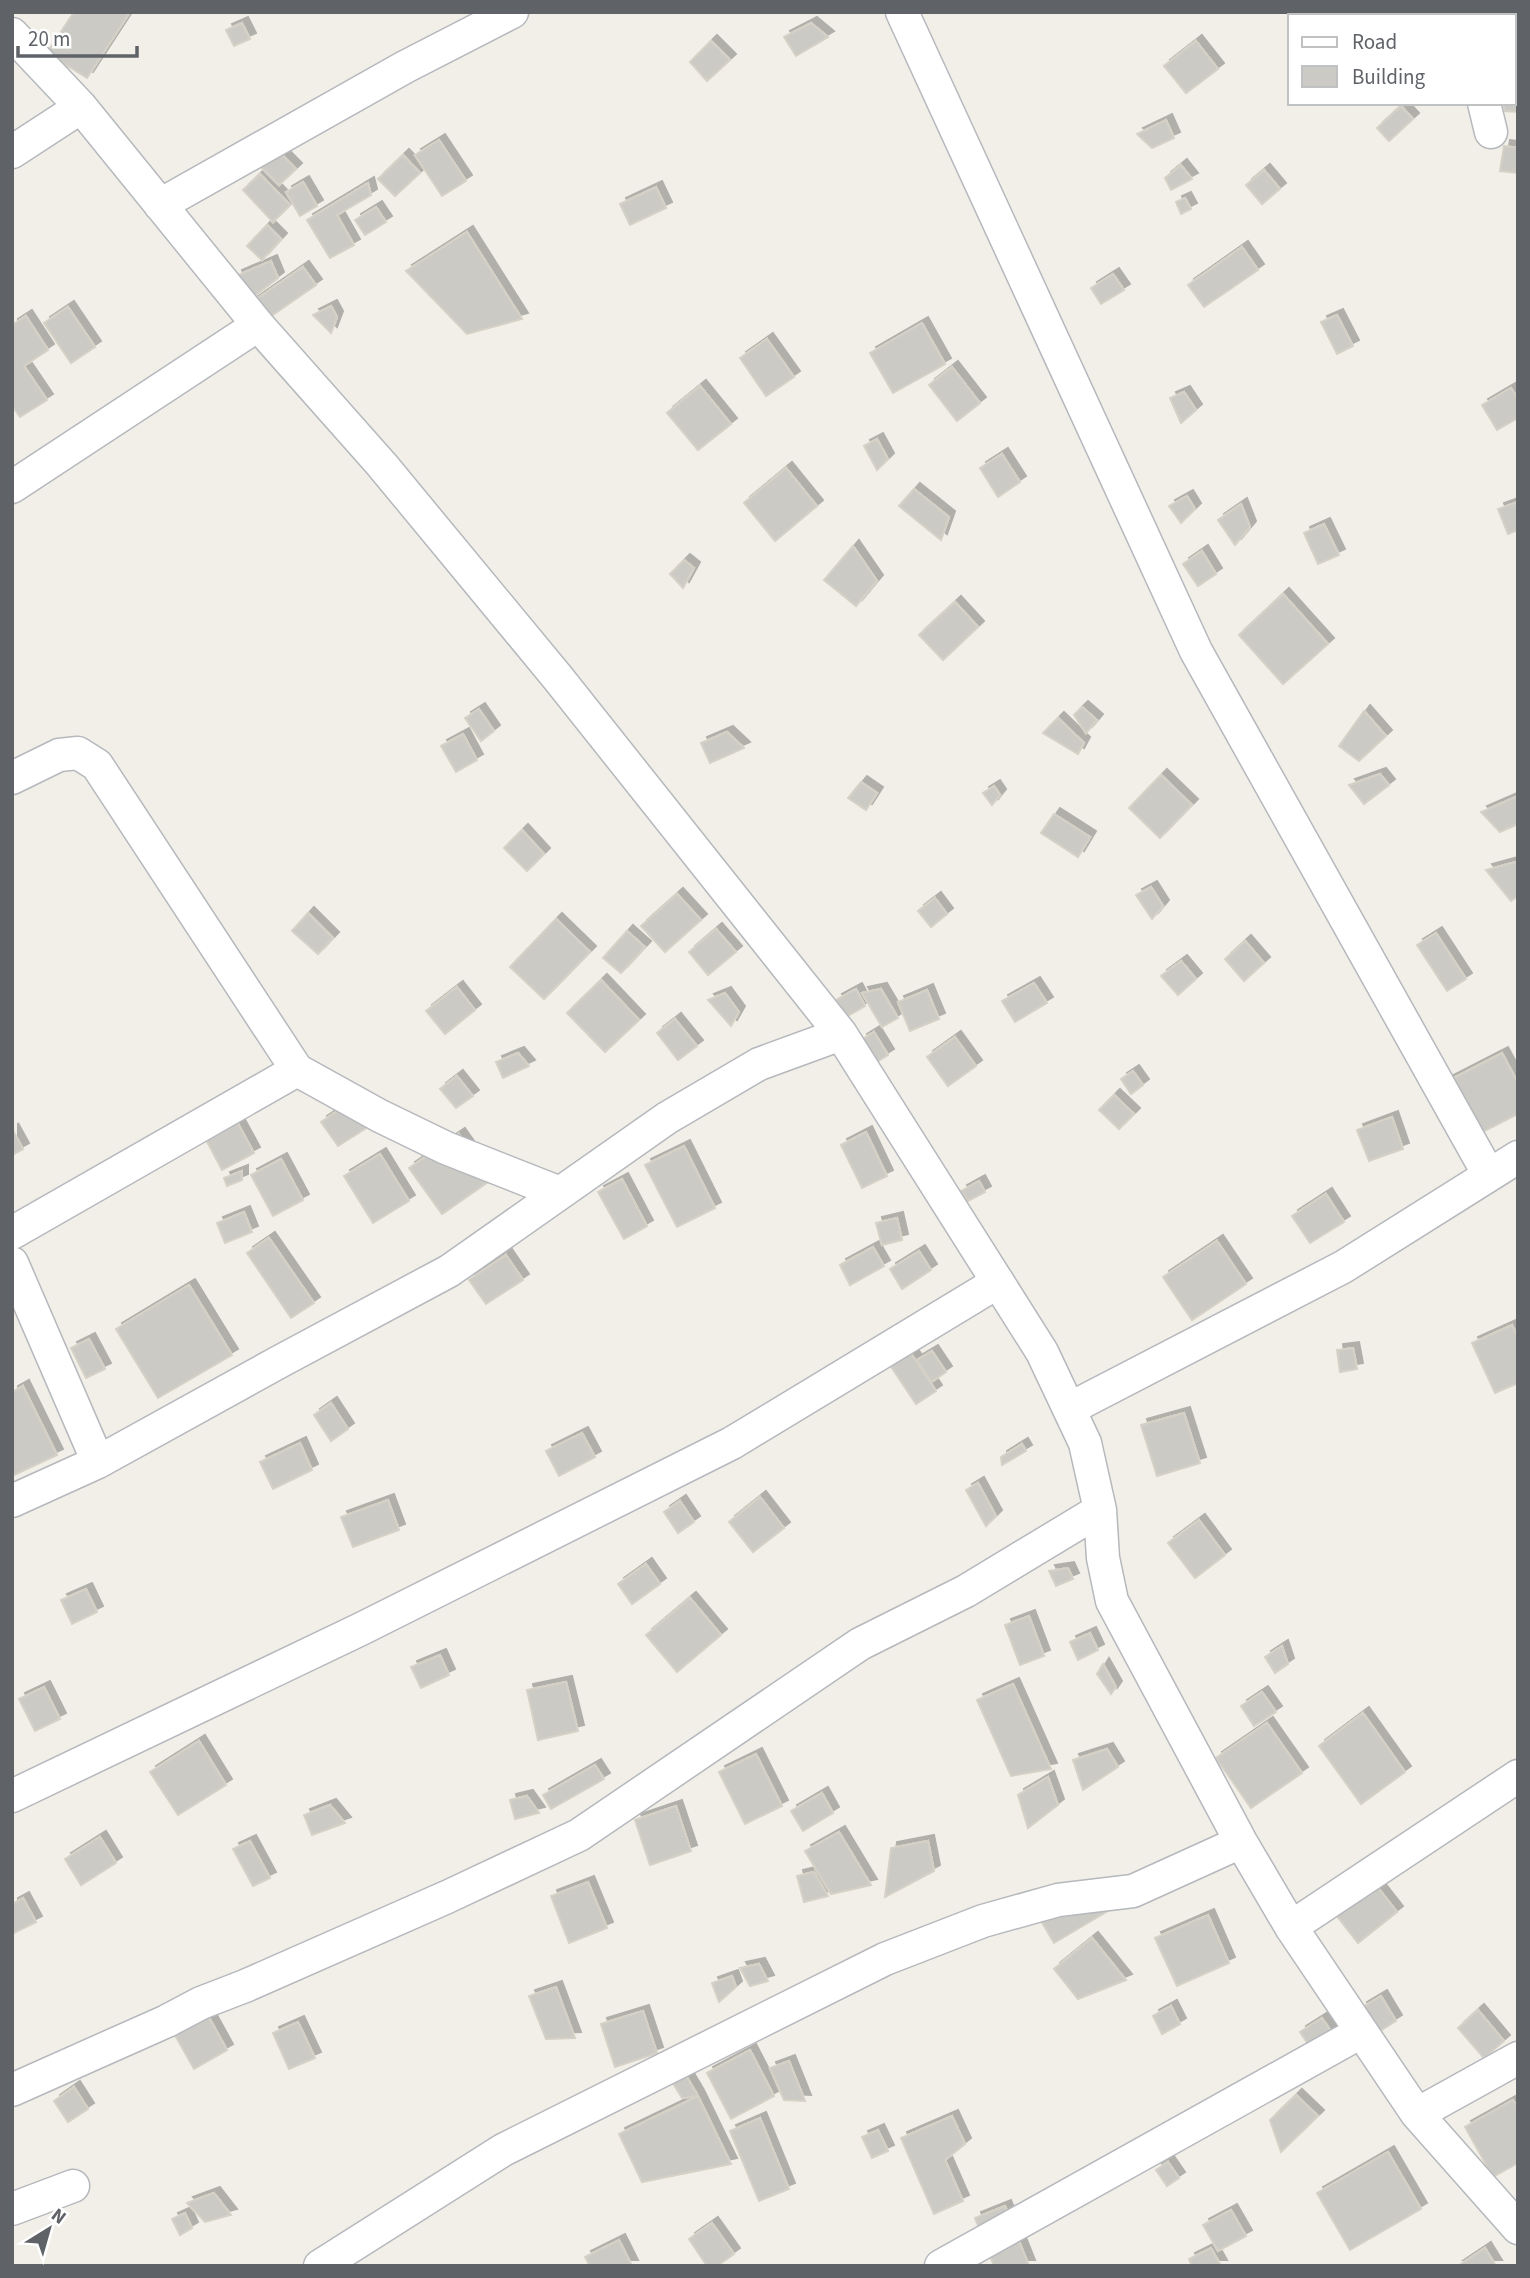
<svg xmlns="http://www.w3.org/2000/svg" width="1530" height="2278" viewBox="0 0 1530 2278" font-family="'Source Sans 3',sans-serif">
<style>
.building{fill:#cccac5;stroke:#d6d1c6;stroke-width:2;filter:url(#shadow)}
.lines{fill:none;stroke-linecap:round;stroke-linejoin:round}
.minor-casing{stroke:#b5b8bc;stroke-width:35}
.minor{stroke:#fff;stroke-width:32}
</style>
<defs>
<filter id="shadow"><feDropShadow dx="6" dy="-6" stdDeviation="0" flood-color="#0004"/></filter>
</defs>
<rect width="100%" height="100%" fill="#f1efe8"/>
<path class="building" d="M74 12H130L87 78 47 53Z
M242 23 250 39 234 46 226 30Z
M811 23 828 37 796 56 784 37Z
M711 41 730 60 707 81 690 62Z
M1196 41 1218 69 1186 93 1164 66Z
M1518 84V112L1505 111 1503 103H1514V85Z
M1401 106 1413 119 1389 141 1377 128Z
M1166 120 1174 138 1152 148 1137 134Z
M439 140 466 181 442 196 415 155Z
M1504 146 1518 148V173L1500 171Z
M277 150 296 169 279 185 260 166Z
M403 155 420 173 395 196 378 179Z
M1181 165 1192 179 1171 190 1165 178Z
M1264 170 1280 189 1262 204 1246 185Z
M260 174 290 205 273 222 243 190Z
M303 182 317 206 300 216 286 192Z
M368 183 371 195 337 215 354 245 330 258 307 220Z
M656 187 666 208 630 225 620 204Z
M1185 198 1191 209 1181 214 1176 202Z
M376 207 386 222 365 235 355 220Z
M267 225 281 239 262 260 247 246Z
M467 232 522 319 467 334 406 271Z
M1242 247 1258 270 1204 307 1188 285Z
M271 261 278 278 247 302 236 276Z
M303 267 316 285 258 325 245 307Z
M1113 274 1124 290 1101 304 1091 288Z
M331 306 337 317 331 333 313 315Z
M68 307 95 347 71 363 44 323Z
M1337 315 1353 346 1337 354 1321 322Z
M26 316 48 350 24 366 47 400 20 417 12 406V325Z
M922 323 945 364 893 393 870 353Z
M767 339 794 377 766 396 740 358Z
M952 367 980 403 957 421 929 385Z
M700 386 731 424 698 450 667 413Z
M1511 388 1518 399V418L1497 430 1482 405Z
M1184 392 1196 410 1181 423 1170 398Z
M877 439 888 459 877 470 864 446Z
M1002 454 1020 482 998 497 980 468Z
M786 468 817 506 775 541 744 503Z
M914 489 949 517 941 540 899 506Z
M1187 496 1195 509 1181 523 1169 506Z
M1518 502V530L1508 534 1498 509Z
M1241 504 1250 527 1235 545 1218 520Z
M1324 524 1339 555 1318 564 1304 533Z
M853 546 877 581 856 606 824 580Z
M1202 551 1216 574 1198 586 1183 564Z
M684 560 694 568 683 588 670 574Z
M1283 594 1328 644 1283 684 1239 635Z
M955 602 978 627 943 660 919 635Z
M1082 707 1097 720 1086 733 1074 715Z
M479 709 494 731 481 741 465 718Z
M1364 711 1386 736 1359 761 1339 746Z
M1058 718 1084 743 1078 754 1043 733Z
M727 732 744 748 710 763 701 743Z
M463 734 477 760 456 772 441 746Z
M1380 774 1389 785 1364 804 1349 785Z
M1161 775 1192 805 1160 838 1129 808Z
M861 782 877 793 866 810 848 798Z
M994 786 1000 795 992 805 983 793Z
M1518 796V824L1500 832 1481 812Z
M1054 814 1090 837 1078 857 1041 833Z
M522 830 544 854 527 871 504 848Z
M1515 862 1518 865V896L1511 901 1486 870Z
M1151 887 1163 906 1152 919 1136 895Z
M677 894 701 920 665 952 641 926Z
M935 898 947 914 931 927 918 911Z
M308 913 333 938 318 954 292 931Z
M556 919 590 952 544 999 510 967Z
M716 929 736 952 708 975 689 952Z
M627 931 645 947 621 973 603 958Z
M1436 933 1466 979 1447 991 1417 945Z
M1245 941 1264 963 1244 981 1225 959Z
M1181 961 1196 979 1178 995 1161 976Z
M601 980 639 1020 605 1052 567 1013Z
M1034 983 1047 1003 1015 1022 1002 1001Z
M457 987 475 1010 445 1034 426 1011Z
M856 989 865 1006 846 1017 836 1000Z
M881 989 898 1018 882 1027 862 993Z
M927 990 939 1019 910 1031 898 1002Z
M725 993 739 1012 731 1026 708 1000Z
M675 1019 697 1046 678 1060 657 1033Z
M874 1032 888 1055 875 1063 861 1040Z
M955 1037 976 1066 948 1086 927 1057Z
M518 1053 529 1066 503 1078 496 1062Z
M1502 1053 1518 1083V1114L1469 1139 1440 1085Z
M1133 1071 1143 1085 1131 1094 1121 1079Z
M457 1076 473 1096 456 1108 440 1089Z
M1114 1095 1134 1114 1119 1129 1099 1110Z
M352 1101 368 1127 338 1146 321 1122Z
M1392 1117 1403 1149 1369 1161 1357 1130Z
M236 1120 254 1153 222 1170 204 1136Z
M12 1129 23 1149 12 1155Z
M866 1132 887 1176 862 1188 841 1145Z
M459 1134 491 1180 442 1214 409 1168Z
M684 1146 715 1208 677 1227 645 1165Z
M380 1154 409 1201 373 1223 344 1176Z
M281 1159 303 1200 273 1216 251 1175Z
M242 1171V1180L227 1186 224 1178Z
M622 1179 647 1226 624 1239 598 1192Z
M979 1181 985 1192 968 1201 961 1191Z
M1326 1194 1344 1222 1310 1243 1292 1216Z
M244 1212 252 1232 225 1243 217 1223Z
M897 1218 902 1240 882 1245 876 1223Z
M269 1238 314 1303 291 1318 247 1253Z
M1217 1241 1246 1284 1192 1320 1163 1277Z
M873 1247 884 1266 850 1285 840 1265Z
M919 1251 931 1270 902 1289 890 1269Z
M506 1255 523 1280 486 1304 469 1280Z
M189 1285 232 1355 158 1398 116 1329Z
M1512 1325 1518 1337V1383L1495 1393 1472 1343Z
M898 1334 936 1391 916 1404 878 1347Z
M89 1339 105 1369 86 1378 71 1348Z
M1353 1348 1357 1369 1340 1372 1337 1350Z
M932 1351 946 1372 931 1382 917 1360Z
M23 1386 57 1455 12 1476V1392Z
M331 1403 348 1429 331 1441 314 1415Z
M1184 1413 1200 1463 1157 1476 1141 1425Z
M582 1433 595 1457 559 1476 546 1451Z
M300 1443 312 1470 273 1489 260 1462Z
M1022 1444 1026 1451 1002 1465 1001 1457Z
M978 1483 996 1516 986 1526 966 1490Z
M760 1497 784 1528 753 1552 729 1522Z
M388 1500 399 1530 353 1547 341 1517Z
M680 1501 694 1522 678 1533 664 1512Z
M1199 1520 1225 1555 1195 1578 1168 1543Z
M646 1564 660 1584 632 1604 618 1584Z
M1068 1568 1073 1579 1056 1586 1049 1571Z
M86 1589 97 1612 72 1624 61 1600Z
M690 1598 721 1635 677 1672 646 1635Z
M1029 1616 1044 1656 1020 1665 1005 1625Z
M1090 1633 1098 1650 1078 1660 1070 1642Z
M1282 1646 1288 1664 1275 1673 1265 1657Z
M440 1655 449 1675 421 1688 411 1667Z
M1103 1664 1116 1687 1111 1694 1097 1674Z
M566 1682 578 1731 538 1740 527 1690Z
M1013 1684 1051 1769 1011 1776 977 1700Z
M44 1687 60 1719 35 1731 19 1699Z
M1262 1692 1276 1712 1254 1726 1241 1706Z
M1363 1713 1405 1772 1361 1804 1319 1746Z
M1267 1723 1302 1773 1251 1808 1216 1758Z
M199 1741 226 1785 178 1815 150 1772Z
M1107 1749 1118 1767 1083 1790 1073 1760Z
M756 1754 782 1806 745 1824 719 1772Z
M595 1765 604 1779 551 1809 543 1795Z
M1048 1777 1058 1805 1028 1828 1018 1795Z
M822 1793 833 1813 803 1831 791 1811Z
M527 1796 539 1813 515 1819 510 1800Z
M330 1805 345 1823 312 1835 304 1815Z
M676 1806 691 1851 650 1865 635 1820Z
M839 1832 871 1885 831 1894 805 1851Z
M100 1837 116 1863 81 1885 65 1859Z
M250 1841 270 1878 253 1886 233 1849Z
M928 1841 934 1871 885 1897 891 1848Z
M1361 1866 1397 1912 1358 1943 1322 1897Z
M814 1872 828 1896 804 1902 797 1876Z
M588 1882 607 1928 569 1943 551 1896Z
M1095 1888 1108 1911 1054 1943 1040 1919Z
M23 1898 36 1922 12 1934V1904Z
M1208 1915 1229 1963 1177 1986 1155 1938Z
M1092 1938 1126 1980 1078 1999 1054 1969Z
M759 1964 768 1981 750 1986 740 1968Z
M732 1976 736 1987 719 2002 712 1983Z
M556 1987 575 2038 546 2039 529 1996Z
M1381 1996 1396 2021 1375 2034 1361 2008Z
M201 2003 227 2050 194 2069 167 2021Z
M1171 2006 1180 2024 1162 2034 1153 2016Z
M1478 2010 1504 2041 1484 2058 1458 2028Z
M643 2011 657 2053 615 2067 601 2024Z
M1322 2018 1334 2036 1312 2050 1300 2032Z
M298 2022 315 2058 289 2069 273 2033Z
M750 2050 774 2096 731 2119 707 2073Z
M789 2061 805 2101 784 2100 770 2068Z
M685 2074 698 2096 682 2098 669 2077Z
M74 2087 88 2109 68 2122 54 2101Z
M1296 2095 1318 2116 1281 2152 1270 2120Z
M698 2096 731 2164 642 2182 619 2134Z
M1513 2100 1518 2108V2163L1493 2177 1465 2127Z
M952 2116 965 2144 945 2160 963 2201 934 2214 901 2138Z
M760 2118 789 2189 759 2201 730 2131Z
M878 2130 888 2151 872 2158 862 2137Z
M1388 2152 1421 2209 1350 2250 1317 2193Z
M1168 2162 1179 2178 1167 2186 1156 2170Z
M214 2193 231 2215 205 2222 187 2203Z
M1005 2206 1029 2266H994L975 2218Z
M1231 2210 1246 2236 1218 2251 1203 2225Z
M185 2213 192 2228 180 2235 172 2219Z
M712 2223 734 2254 717 2266H707L689 2239Z
M619 2240 632 2266H590L585 2257Z
M1211 2248 1221 2266H1192L1189 2259Z
M1485 2248 1496 2266H1458Z"/>
<g class="lines">
<g class="minor-casing">
<path id="minor" d="M902 12 1196 651 1489 1175
M1460 12V16
M12 34 81 107 258 325 382 465 558 678 841 1034 1042 1352 1085 1443 1100 1510 1103 1558 1112 1601 1241 1842 1291 1927 1417 2114 1518 2228
M1484 103 1491 132
M12 152 81 107
M160 205 405 67 512 12
M12 487 258 325
M12 778 59 755 78 753 97 765 297 1070 380 1116 446 1148 560 1193
M12 1233 297 1070
M12 1263 98 1462
M1069 1409 1343 1267 1518 1157
M12 1501 98 1462 279 1362 449 1271 667 1118 759 1064 841 1034
M12 1796 361 1629 732 1443 998 1282
M1291 1927 1518 1776
M12 2090 167 2021 201 2003 245 1986 447 1897 579 1835 860 1644 966 1591 1100 1510
M1417 2114 1518 2058
M12 2209 73 2186
M320 2266 503 2150 885 1959 983 1921 1058 1900 1133 1891 1241 1842
M941 2266 1361 2032"/>
</g>
<use href="#minor" class="minor"/>
</g>
<rect width="1530" height="2278" fill="none" stroke="#5f6368" stroke-width="28"/>
<rect x="1288" y="14" width="228" height="91" fill="#ffffff" stroke="#bfc1c3" stroke-width="2"/>
<rect x="1302" y="37" width="35" height="10" fill="#ffffff" stroke="#bfc1c3" stroke-width="2"/>
<text x="1352" y="49" font-size="21" fill="#5f6368">Road</text>
<rect x="1302" y="66" width="35" height="21" fill="#cccac5" stroke="#bfc1c3" stroke-width="2"/>
<text x="1352" y="84" font-size="21" fill="#5f6368">Building</text>
<g transform="translate(49 2229) rotate(37)" stroke="#ffffff" stroke-width="5" paint-order="stroke">
<path d="M0-5L12 26L0 18L-12 26Z" fill="#5f6368"/>
<text y="-10" font-size="19" font-weight="bold" text-anchor="middle" fill="#5f6368">N</text>
</g>
<path d="M18 46v10h119v-10" fill="none" stroke="#5f6368" stroke-width="3.5"/>
<text x="28" y="46" font-size="21" fill="#5f6368" stroke="#ffffff" stroke-width="5" paint-order="stroke">20 m</text>
</svg>
